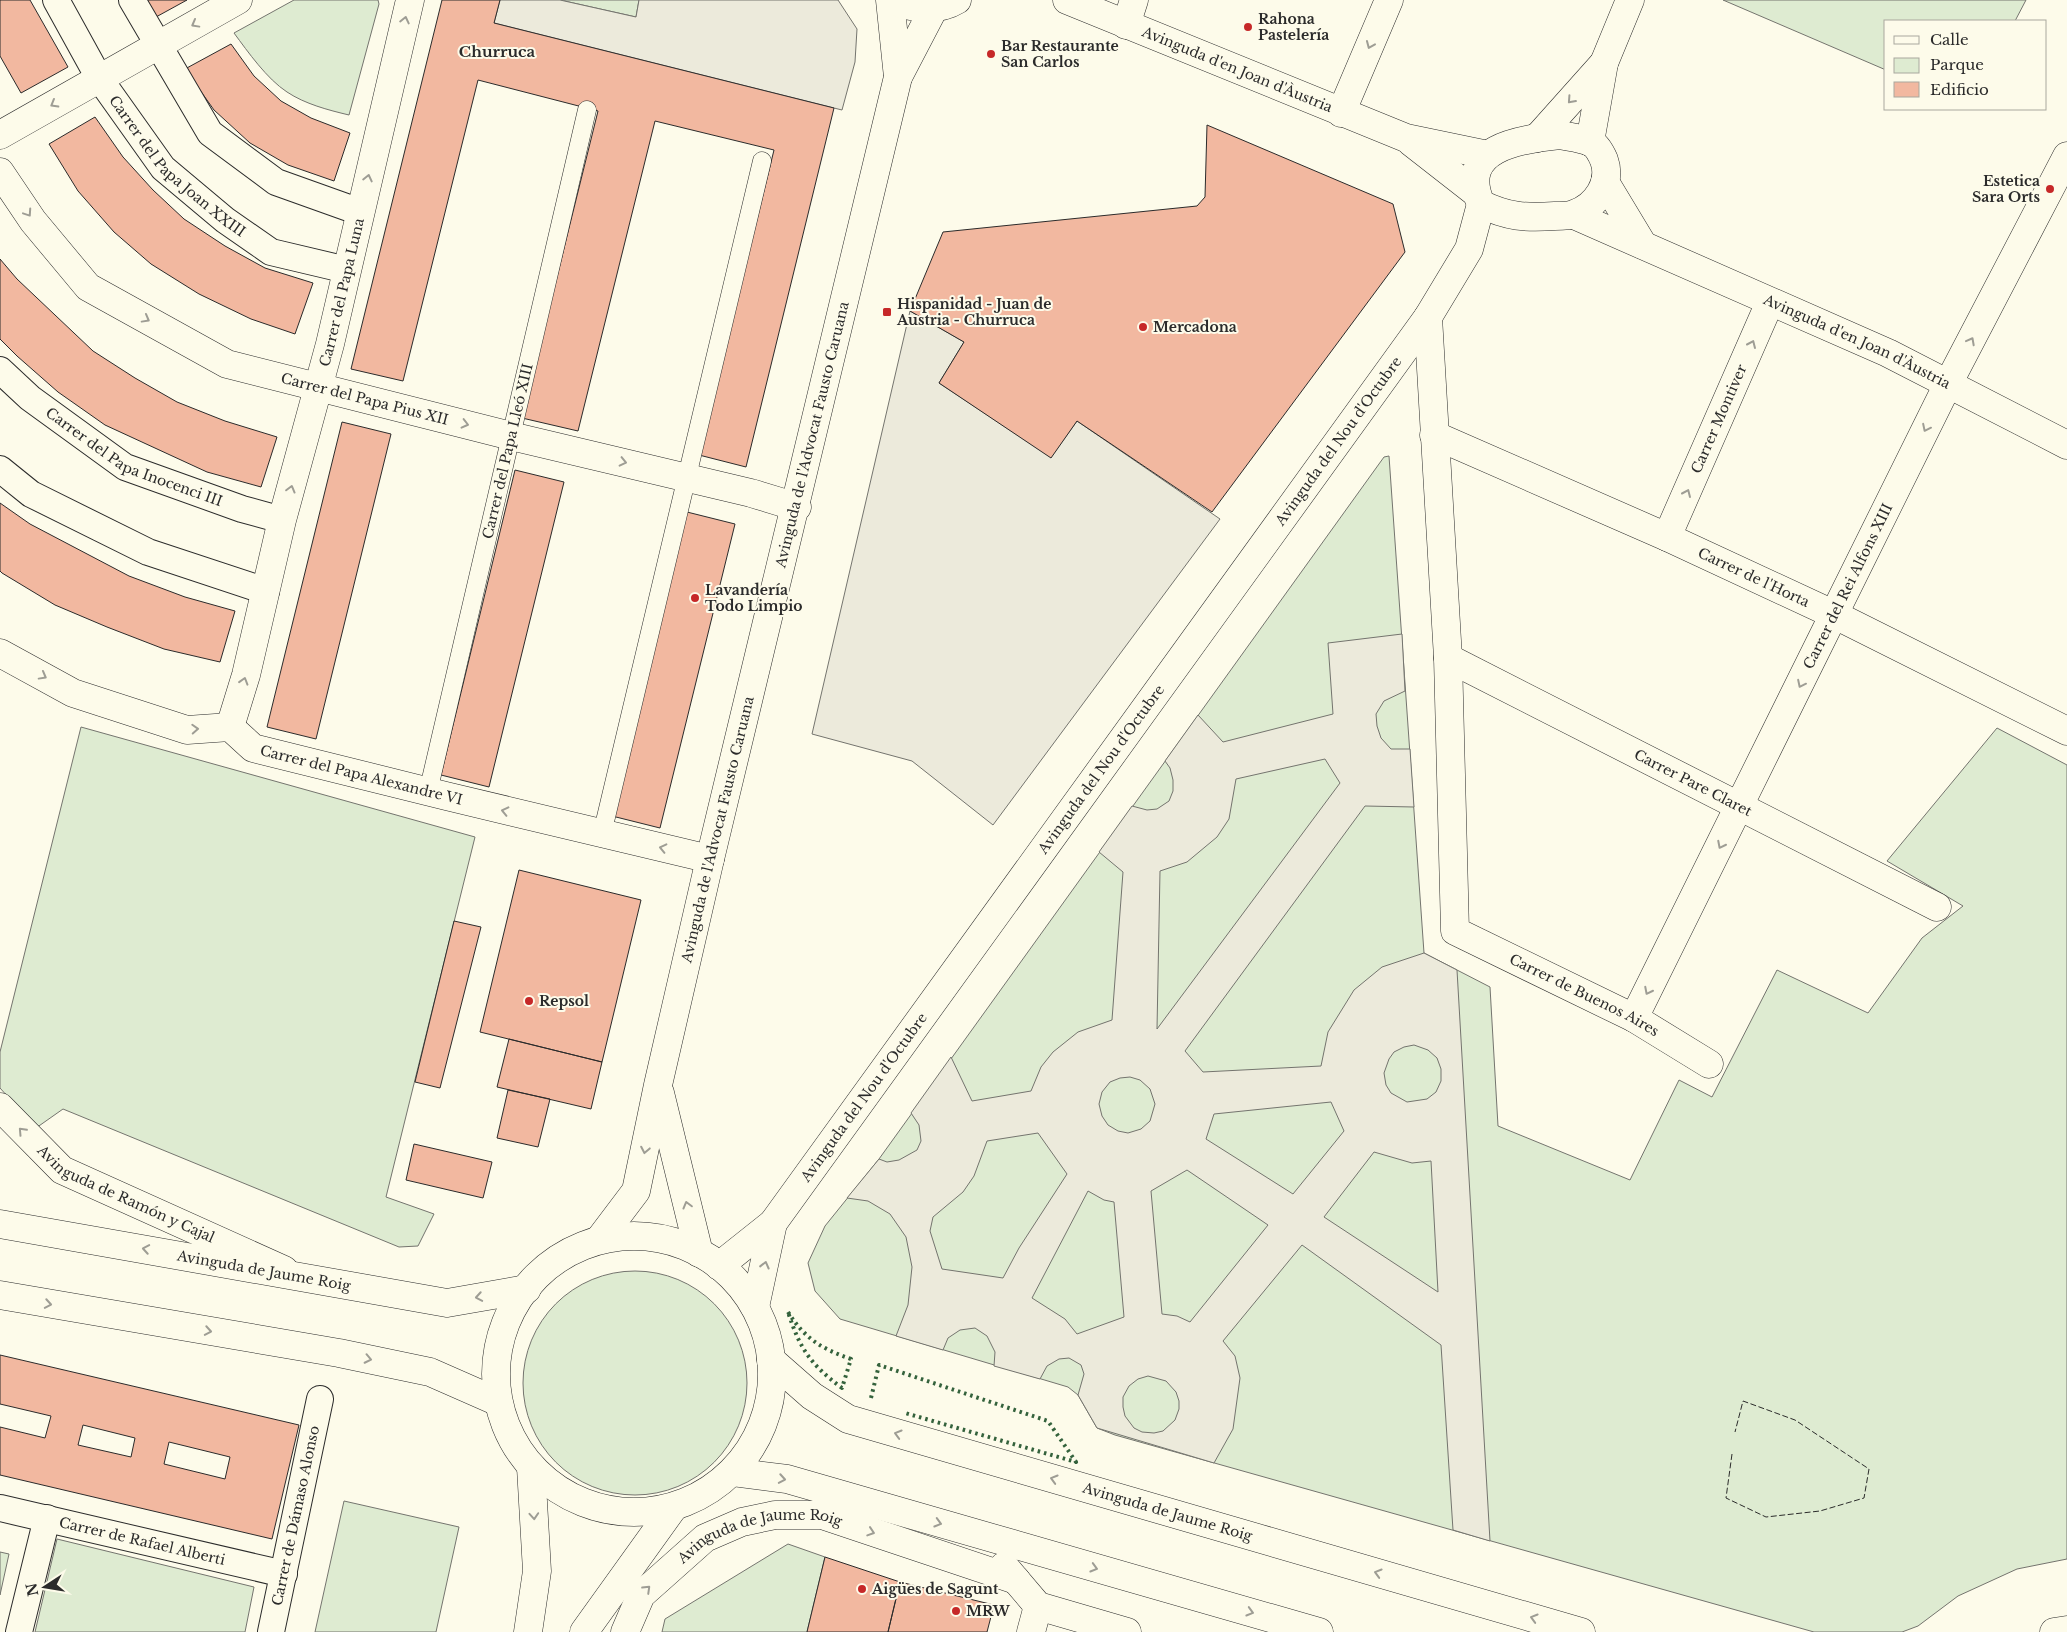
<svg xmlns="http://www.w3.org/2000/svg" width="2067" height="1632" viewBox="0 0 2067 1632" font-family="'Libre Baskerville',serif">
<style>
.green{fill:#deebd1;stroke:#74746e}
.parking{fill:#eceadb;stroke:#74746e;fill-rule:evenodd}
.building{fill:#f2b8a0;stroke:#2b2b2b;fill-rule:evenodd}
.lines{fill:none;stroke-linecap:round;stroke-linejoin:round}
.service-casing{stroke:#2b2b2b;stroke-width:19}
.pedestrian-casing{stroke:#2b2b2b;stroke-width:28}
.minor-casing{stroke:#2b2b2b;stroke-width:29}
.tertiary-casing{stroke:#2b2b2b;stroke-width:29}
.secondary-casing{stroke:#2b2b2b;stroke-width:29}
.service{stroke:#fdfbea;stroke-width:18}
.pedestrian{stroke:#fdfbea;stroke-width:26}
.minor{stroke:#fdfbea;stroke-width:28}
.tertiary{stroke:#fdfbea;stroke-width:28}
.secondary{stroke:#fdfbea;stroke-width:28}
.hedge{stroke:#34623c;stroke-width:4;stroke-dasharray:2.5 4;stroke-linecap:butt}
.fence{stroke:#2b2b2b;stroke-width:1;stroke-dasharray:6 2.5;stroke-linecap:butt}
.oneway{stroke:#9e9d94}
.poi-dot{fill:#c62828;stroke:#fdfbea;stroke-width:2}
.labels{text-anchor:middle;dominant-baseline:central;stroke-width:4;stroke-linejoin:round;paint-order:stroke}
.poi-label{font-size:14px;font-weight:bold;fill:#2b2b2b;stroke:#fdfbea;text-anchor:start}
.street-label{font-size:14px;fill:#2b2b2b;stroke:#fdfbea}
.neighbourhood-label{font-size:15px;font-weight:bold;fill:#2b2b2b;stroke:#fdfbea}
</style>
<rect width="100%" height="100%" fill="#fdfbea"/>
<path class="green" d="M294 0H378L379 4 349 115C328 110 305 104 287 92 267 79 248 52 234 33Z
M560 0H639L636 17Z
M1723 0H2026L2015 21H1886V70Z
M1389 456 1424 953 1490 987 1498 1126 1630 1180 1679 1080 1712 1097 1777 970 1868 1013 1922 938 1963 906 1887 861 1997 728 2067 765V1559L2017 1569 1958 1596 1918 1626 1902 1632H1814L1115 1435 1097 1428 1078 1395 1068 1387 840 1319 815 1291 808 1263 825 1226 879 1159 1384 457Z
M81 727 475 837 386 1197 434 1214 418 1246 399 1247 63 1109 36 1128 0 1088V1052Z
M523 1383a112 112 0 1 1 224 0a112 112 0 1 1-224 0Z
M344 1501 459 1527 436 1632H315Z
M57 1539 254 1587 245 1632H35Z
M788 1544 825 1557 807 1632H662L665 1619Z
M0 1552 9 1554 0 1595Z"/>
<path class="parking" d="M500 0H560L636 17 639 0H838L857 29 855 62 842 110 494 23Z
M910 311 964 342 939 383 1051 457 1077 421 1220 519 993 825 912 761 812 734Z
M1402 634 1405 691 1384 701 1376 714 1377 726 1381 738 1391 749H1410L1414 807 1365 806 1185 1051 1203 1072 1321 1066 1328 1032 1354 990 1382 967 1424 953 1457 970 1490 1541 1453 1530 1441 1345 1302 1245 1223 1341 1235 1356 1240 1378 1233 1429 1214 1463 1097 1428 1078 1395 1084 1374 1081 1365 1069 1358 1059 1359 1047 1366 1040 1379 994 1366 995 1352 987 1336 975 1328 960 1330 948 1338 943 1350 896 1336 908 1305 912 1267 906 1237 890 1214 868 1201 847 1198 879 1159 887 1162 899 1160 917 1150 921 1141 919 1125 911 1113 951 1057 972 1101 1031 1091 1041 1067 1053 1052 1078 1032 1112 1020 1123 872 1099 852 1132 806 1147 810 1157 809 1169 801 1173 791V780L1170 768 1165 761 1198 715 1223 742 1333 714 1328 643ZM1325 759 1340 783 1157 1029 1160 871 1187 862 1217 837 1229 819 1236 779ZM1414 1045 1428 1050 1437 1058 1441 1069V1081L1436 1092 1427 1099 1407 1102 1391 1093 1386 1085 1384 1073 1389 1059 1394 1052 1404 1047ZM1130 1077 1140 1080 1150 1089 1155 1104 1150 1121 1141 1129 1128 1133 1118 1131 1108 1125 1102 1116 1099 1104 1102 1092 1110 1082 1120 1078ZM1331 1102 1344 1131 1293 1194 1206 1139 1214 1114ZM1038 1133 1067 1174 1019 1248 1003 1278 942 1269 930 1231 933 1217 963 1192 974 1176 987 1141ZM1374 1152 1412 1163 1431 1161 1438 1292 1324 1217ZM1187 1170 1268 1225 1190 1322 1177 1316 1162 1314 1151 1191ZM1088 1191 1104 1200 1114 1202 1124 1317 1077 1334 1065 1319 1032 1298ZM1148 1376 1166 1381 1176 1392 1179 1401V1409L1175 1420 1163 1431 1154 1433 1142 1432 1134 1428 1125 1416 1123 1407V1397L1129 1386 1138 1379Z"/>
<path class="building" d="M0 0H30L68 67 21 93 0 56Z
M147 0H187L156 17Z
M442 0H500L494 23 834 108 746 467 699 455 774 150 655 121 578 431 522 418 598 111 478 80 403 381 351 369Z
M231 44 254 76 281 101 311 118 350 133 334 181 288 165 250 143 214 110 185 69Z
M95 117 123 157 153 190 184 219 225 246 265 268 313 283 295 334 251 319 199 294 151 264 114 232 78 191 49 144Z
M1207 125 1393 204 1405 252 1212 512 1077 421 1051 458 939 383 964 342 910 311 943 232 1197 206 1205 197Z
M0 259 17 279 93 351 135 378 177 402 225 421 277 437 261 487 207 472 105 425 58 392 17 356 0 339Z
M342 422 391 434 316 739 267 727Z
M515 470 564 482 489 787 441 775Z
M0 503 30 524 129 576 185 597 235 611 220 662 164 649 107 627 55 605 2 573 0 571Z
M687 512 735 524 660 828 612 816Z
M519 870 641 900 602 1062 480 1032Z
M454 921 481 927 440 1088 415 1082Z
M509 1039 602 1062 591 1109 497 1087Z
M508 1090 550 1099 538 1147 497 1138Z
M414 1144 492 1162 483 1198 406 1180Z
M0 1355 299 1425 272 1539 0 1475V1427L45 1438 51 1416 0 1404ZM83 1425 135 1438 131 1457 78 1445ZM169 1442 230 1457 225 1479 164 1464Z
M825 1557 900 1582 888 1632H807Z
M900 1582 994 1605 987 1632H888Z"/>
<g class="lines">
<g class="service-casing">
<g id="service">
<path id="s1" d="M428 792 587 110"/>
<path d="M602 834 762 161"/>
</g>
</g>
<g class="pedestrian-casing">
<g id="pedestrian">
<path id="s2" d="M56 0 99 78 163 168 225 220 271 252 347 270"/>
<path d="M132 0 210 133 276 182 360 212"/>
<path id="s3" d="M0 370 30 398 125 467 242 509 282 520"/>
<path d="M0 469 31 494 148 552 266 591"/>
<path id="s4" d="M0 1508 284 1574"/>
<path d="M19 1632 47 1518"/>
<path id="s5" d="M271 1632 320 1399"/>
</g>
</g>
<g class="minor-casing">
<g id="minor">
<path id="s6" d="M1067 0 1406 138 1488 155"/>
<path d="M1126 25 1134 0"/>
<path d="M1341 113 1389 0"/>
<path d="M0 135 238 0"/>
<path d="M1411 142 1475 192"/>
<path id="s7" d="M0 172 33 221 88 287 227 364 511 436 751 493 797 507"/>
<path d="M1605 182 1643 245"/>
<path id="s8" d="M1574 215 1888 353 2067 445"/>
<path id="s9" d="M1428 317 1448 658 1455 931 1634 1018 1709 1064"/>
<path id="s10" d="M1434 435 1667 537 1835 615 2067 731"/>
<path id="s11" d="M1667 537 1770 302"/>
<path id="s12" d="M0 653 73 693 187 730 230 727 253 748 446 796 710 859"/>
<path id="s13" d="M1448 658 1937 907"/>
<path id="s14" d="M230 727 246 675 282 520 330 344 410 0"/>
<path id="s15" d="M1634 1018 1948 384 2067 156"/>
<path id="s16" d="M0 1107 62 1170 284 1270"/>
<path d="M1004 1566 1038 1606 1127 1632"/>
<path id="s17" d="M625 1632 641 1595 705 1538 742 1522 775 1515H822L1016 1580"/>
<path d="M1031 1632 1038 1606"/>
</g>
</g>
<g class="tertiary-casing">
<g id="tertiary">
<path d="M890 0 898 77"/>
<path d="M894 0C913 10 939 11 957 0"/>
<path d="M1560 135C1569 137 1581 138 1590 142 1597 145 1601 153 1604 160 1612 182 1597 206 1574 214 1569 216 1561 216 1555 216 1525 218 1508 217 1481 204 1456 148 1520 139 1560 135Z"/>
<path d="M1537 138 1604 63"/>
<path d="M1590 142 1604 63 1630 0"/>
<path d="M660 1093 699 1253"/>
<path id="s18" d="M599 1240 636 1191 658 1085 710 859 898 77 934 8"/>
<path id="s19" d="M719 1266 773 1223 1428 317 1469 249 1481 204"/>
<path d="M755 1307 773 1223"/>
<path d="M528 1632 537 1571 531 1467"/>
<path d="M584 1632 673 1508"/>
</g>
</g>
<g class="secondary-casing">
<g id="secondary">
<path id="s20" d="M0 1224 447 1303 527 1289"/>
<circle cx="634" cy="1374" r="138"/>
<path d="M0 1295 339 1353 430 1372 496 1401"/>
<path id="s21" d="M771 1360 812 1396 848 1419 1581 1632"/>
<path d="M733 1472 787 1479 1319 1632"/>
<path d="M2054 1632 2067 1630"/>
</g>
</g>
<use href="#service" class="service"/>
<use href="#pedestrian" class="pedestrian"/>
<use href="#minor" class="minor"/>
<use href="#tertiary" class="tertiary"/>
<use href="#secondary" class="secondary"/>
<path class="hedge" d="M788 1312C805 1339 822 1349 851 1359L842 1388C810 1364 800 1349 788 1312Z
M871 1398 879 1365 1048 1421 1076 1462 905 1413"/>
<path class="fence" d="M1732 1454 1726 1498 1766 1517 1820 1511 1864 1498 1869 1469 1795 1420 1743 1401 1735 1432"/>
</g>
<defs><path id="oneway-chevron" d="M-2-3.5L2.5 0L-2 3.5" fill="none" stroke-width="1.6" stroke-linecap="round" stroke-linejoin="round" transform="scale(1.25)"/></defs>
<g class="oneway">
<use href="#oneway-chevron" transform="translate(405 20) rotate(-77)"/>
<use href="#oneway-chevron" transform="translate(195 24) rotate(151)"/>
<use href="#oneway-chevron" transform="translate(1370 45) rotate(113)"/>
<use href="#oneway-chevron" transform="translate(1571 100) rotate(132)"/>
<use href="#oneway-chevron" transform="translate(54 104) rotate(150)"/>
<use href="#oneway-chevron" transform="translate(368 178) rotate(-77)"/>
<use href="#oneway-chevron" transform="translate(28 213) rotate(56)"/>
<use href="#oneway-chevron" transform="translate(146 319) rotate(29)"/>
<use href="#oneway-chevron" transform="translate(1971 341) rotate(-62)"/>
<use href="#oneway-chevron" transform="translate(1752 344) rotate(-66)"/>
<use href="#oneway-chevron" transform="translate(465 424) rotate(14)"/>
<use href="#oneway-chevron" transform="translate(1926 428) rotate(116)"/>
<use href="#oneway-chevron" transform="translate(623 462) rotate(13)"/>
<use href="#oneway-chevron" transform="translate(291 489) rotate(-75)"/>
<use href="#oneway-chevron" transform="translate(1687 493) rotate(-66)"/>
<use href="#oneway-chevron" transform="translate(43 676) rotate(29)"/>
<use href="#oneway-chevron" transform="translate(244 681) rotate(-73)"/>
<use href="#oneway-chevron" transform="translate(1801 684) rotate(116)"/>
<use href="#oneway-chevron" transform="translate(195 729) rotate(-3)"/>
<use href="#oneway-chevron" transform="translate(505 811) rotate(-167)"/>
<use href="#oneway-chevron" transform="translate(1721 845) rotate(117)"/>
<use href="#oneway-chevron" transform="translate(663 848) rotate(-167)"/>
<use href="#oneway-chevron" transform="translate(1648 991) rotate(117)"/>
<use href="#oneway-chevron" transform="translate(22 1131) rotate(-133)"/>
<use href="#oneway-chevron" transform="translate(645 1150) rotate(101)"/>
<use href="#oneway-chevron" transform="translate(687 1205) rotate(-105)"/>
<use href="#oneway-chevron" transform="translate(146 1249) rotate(-170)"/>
<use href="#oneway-chevron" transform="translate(765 1265) rotate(-76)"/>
<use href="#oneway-chevron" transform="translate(479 1297) rotate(170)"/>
<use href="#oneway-chevron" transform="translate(48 1304) rotate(10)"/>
<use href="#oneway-chevron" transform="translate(208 1331) rotate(10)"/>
<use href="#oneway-chevron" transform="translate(368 1359) rotate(12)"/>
<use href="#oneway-chevron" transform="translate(898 1434) rotate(-164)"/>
<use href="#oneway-chevron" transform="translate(782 1479) rotate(10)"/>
<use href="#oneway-chevron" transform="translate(1054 1479) rotate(-164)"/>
<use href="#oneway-chevron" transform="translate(534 1516) rotate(86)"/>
<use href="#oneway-chevron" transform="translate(938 1523) rotate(16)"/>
<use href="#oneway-chevron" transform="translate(871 1532) rotate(18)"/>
<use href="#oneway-chevron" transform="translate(1094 1568) rotate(16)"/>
<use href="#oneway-chevron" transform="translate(1378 1573) rotate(-164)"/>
<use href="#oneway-chevron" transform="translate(647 1589) rotate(-44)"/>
<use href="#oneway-chevron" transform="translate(1250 1612) rotate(16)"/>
<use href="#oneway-chevron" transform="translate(1534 1618) rotate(-164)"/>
</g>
<g class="poi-dot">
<circle cx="1248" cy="27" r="5"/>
<circle cx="991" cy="54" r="5"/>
<circle cx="2050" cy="189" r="5"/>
<rect x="882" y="307" width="10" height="10" rx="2.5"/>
<circle cx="1143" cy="327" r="5"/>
<circle cx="695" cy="598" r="5"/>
<circle cx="529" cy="1001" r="5"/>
<circle cx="862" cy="1589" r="5"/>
<circle cx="956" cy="1611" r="5"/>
</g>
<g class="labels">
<g class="poi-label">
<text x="1258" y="19">Rahona<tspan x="1258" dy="16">Pastelería</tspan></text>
<text x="1001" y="46">Bar Restaurante<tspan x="1001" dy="16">San Carlos</tspan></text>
<text x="2040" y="181" text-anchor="end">Estetica<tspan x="2040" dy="16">Sara Orts</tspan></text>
<text x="897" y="304">Hispanidad - Juan de<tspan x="897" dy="16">Austria - Churruca</tspan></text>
<text x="1153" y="327">Mercadona</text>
<text x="705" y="590">Lavandería<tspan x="705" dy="16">Todo Limpio</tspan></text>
<text x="539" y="1001">Repsol</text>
<text x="872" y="1589">Aigües de Sagunt</text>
<text x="966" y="1611">MRW</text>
</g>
<g class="street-label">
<text stroke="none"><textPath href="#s6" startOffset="184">Avinguda d'en Joan d'Àustria</textPath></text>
<text stroke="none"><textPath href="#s2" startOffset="208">Carrer del Papa Joan XXIII</textPath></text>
<text stroke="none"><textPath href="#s14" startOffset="449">Carrer del Papa Luna</textPath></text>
<text stroke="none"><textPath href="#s8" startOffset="310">Avinguda d'en Joan d'Àustria</textPath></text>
<text stroke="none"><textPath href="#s7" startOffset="446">Carrer del Papa Pius XII</textPath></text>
<text stroke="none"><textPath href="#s11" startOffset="129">Carrer Montiver</textPath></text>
<text stroke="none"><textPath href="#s18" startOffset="838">Avinguda de l'Advocat Fausto Caruana</textPath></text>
<text stroke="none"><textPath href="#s19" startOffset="1034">Avinguda del Nou d'Octubre</textPath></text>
<text stroke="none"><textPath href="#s1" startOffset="350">Carrer del Papa Lleó XIII</textPath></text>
<text stroke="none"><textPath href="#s3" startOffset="162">Carrer del Papa Inocenci III</textPath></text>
<text stroke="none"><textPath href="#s10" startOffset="350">Carrer de l'Horta</textPath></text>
<text stroke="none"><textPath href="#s15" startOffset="482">Carrer del Rei Alfons XIII</textPath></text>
<text stroke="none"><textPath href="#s19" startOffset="629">Avinguda del Nou d'Octubre</textPath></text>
<text stroke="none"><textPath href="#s12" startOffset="389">Carrer del Papa Alexandre VI</textPath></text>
<text stroke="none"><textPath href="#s13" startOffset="275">Carrer Pare Claret</textPath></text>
<text stroke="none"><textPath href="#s18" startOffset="432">Avinguda de l'Advocat Fausto Caruana</textPath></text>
<text stroke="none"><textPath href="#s9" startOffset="759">Carrer de Buenos Aires</textPath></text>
<text stroke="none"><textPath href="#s19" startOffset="224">Avinguda del Nou d'Octubre</textPath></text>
<text stroke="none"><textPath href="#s16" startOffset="156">Avinguda de Ramón y Cajal</textPath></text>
<text stroke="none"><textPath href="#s20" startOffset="268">Avinguda de Jaume Roig</textPath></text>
<text stroke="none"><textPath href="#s21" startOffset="430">Avinguda de Jaume Roig</textPath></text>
<text stroke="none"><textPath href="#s5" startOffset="119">Carrer de Dámaso Alonso</textPath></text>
<text stroke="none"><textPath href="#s4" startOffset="146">Carrer de Rafael Alberti</textPath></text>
<text stroke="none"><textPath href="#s17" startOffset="180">Avinguda de Jaume Roig</textPath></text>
</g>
<g class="neighbourhood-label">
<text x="497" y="51">Churruca</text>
</g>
</g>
<rect x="1884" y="20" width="162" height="90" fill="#fdfbea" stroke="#a9a89e"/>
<rect x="1894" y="36" width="25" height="8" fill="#fdfbea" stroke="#a9a89e"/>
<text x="1930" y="45" font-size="15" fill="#2b2b2b">Calle</text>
<rect x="1894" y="58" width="25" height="15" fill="#deebd1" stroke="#a9a89e"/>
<text x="1930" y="70" font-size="15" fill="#2b2b2b">Parque</text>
<rect x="1894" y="82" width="25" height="15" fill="#f2b8a0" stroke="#a9a89e"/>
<text x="1930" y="95" font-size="15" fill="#2b2b2b">Edificio</text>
<g transform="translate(45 1587) rotate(258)" stroke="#fdfbea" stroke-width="4" paint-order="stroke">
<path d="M0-4L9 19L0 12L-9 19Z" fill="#2b2b2b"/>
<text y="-8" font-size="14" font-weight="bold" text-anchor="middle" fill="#2b2b2b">N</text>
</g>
</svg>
